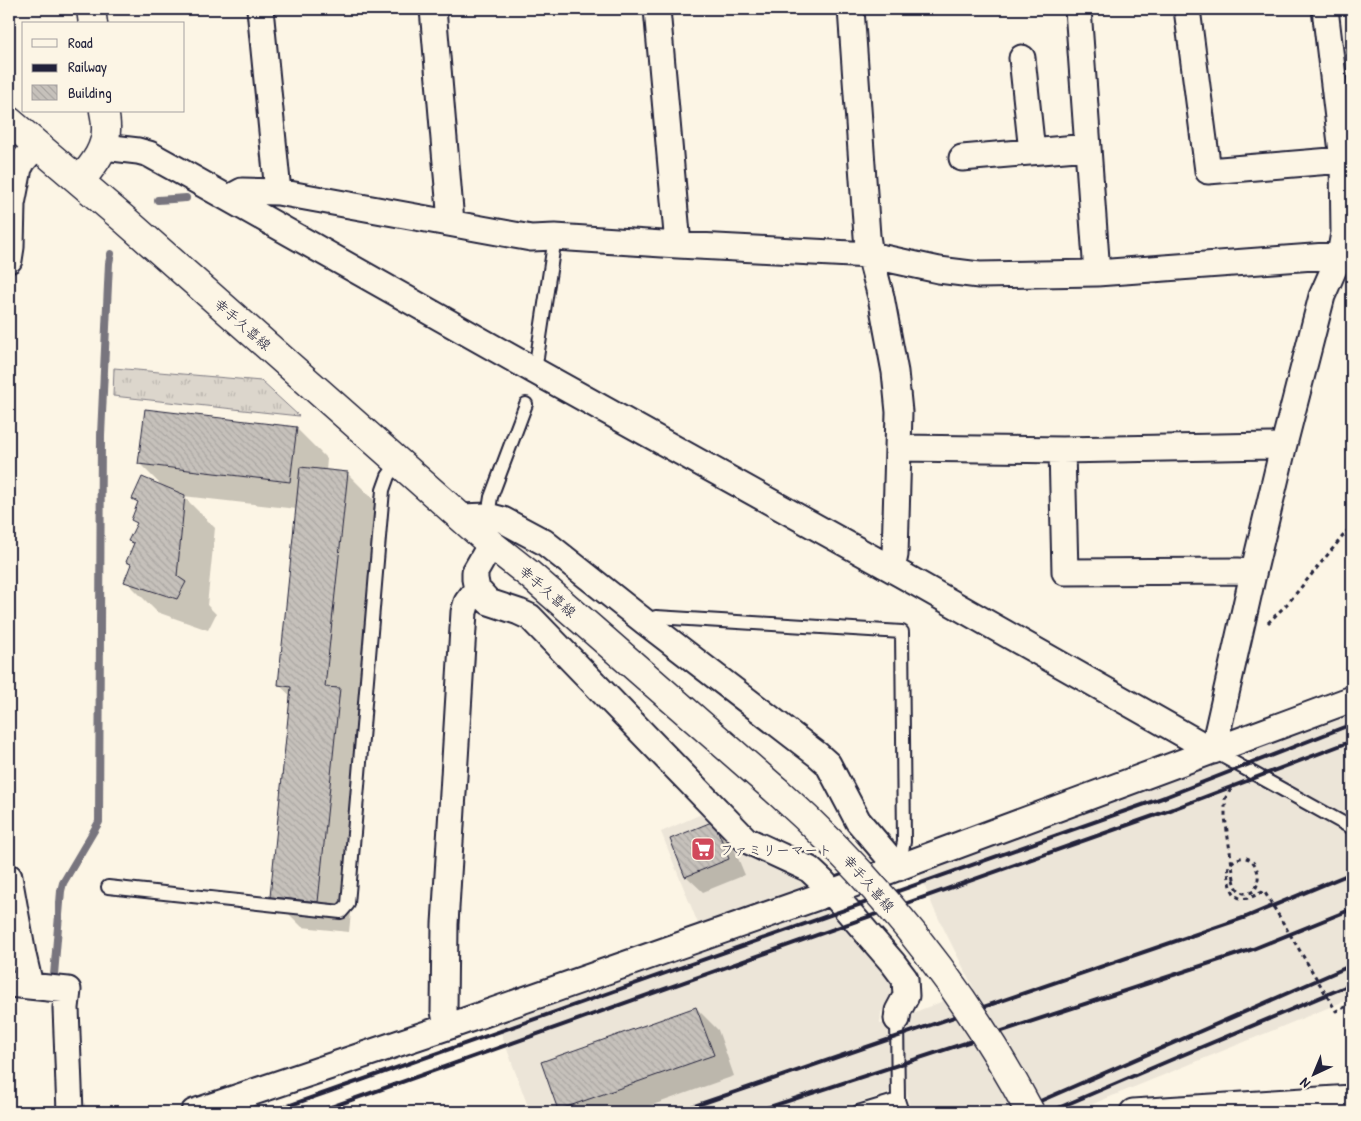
<svg xmlns="http://www.w3.org/2000/svg" width="1361" height="1121" viewBox="0 0 1361 1121" font-family="'Patrick Hand','Klee One',sans-serif">
<style>
.built{fill:#ece5d8}
.grass{fill:url(#grass-tufts);stroke:#7f7c84}
.shadow{fill:#0003}
.lines{fill:none;stroke-linecap:round;stroke-linejoin:round}
.stream{stroke:#78757e;stroke-width:8}
.building{fill:url(#building-back-hatch);stroke:#22223b}
.service-casing{stroke:#22223b;stroke-width:16}
.minor-casing{stroke:#22223b;stroke-width:29}
.tertiary-casing{stroke:#22223b;stroke-width:31}
.secondary-casing{stroke:#22223b;stroke-width:31}
.path{stroke:#22223b;stroke-width:3;stroke-dasharray:4 4;stroke-linecap:butt}
.service{stroke:#fcf5e5;stroke-width:12}
.minor{stroke:#fcf5e5;stroke-width:25}
.tertiary{stroke:#fcf5e5;stroke-width:28}
.secondary{stroke:#fcf5e5;stroke-width:28}
.rail{stroke:#22223b;stroke-width:4}
.secondary-bridge-casing{stroke:#22223b;stroke-width:31;stroke-linecap:butt}
.path-bridge{stroke:#22223b;stroke-width:3;stroke-dasharray:4 4;stroke-linecap:butt}
.secondary-bridge{stroke:#fcf5e5;stroke-width:28}
.labels{text-anchor:middle;dominant-baseline:central;stroke-width:5;stroke-linejoin:round;paint-order:stroke}
.street-label{font-size:14px;fill:#22223b;stroke:#fcf5e5}
.poi-label{font-size:14px;fill:#22223b;stroke:#fcf5e5;text-anchor:start}
</style>
<defs>
<pattern id="grass-tufts" width="24" height="20" patternUnits="userSpaceOnUse" patternTransform="scale(1.25)"><rect width="24" height="20" fill="#dcd6cc"/><path d="M3 7l-1-3M5 7V3M7 7l1-3M15 17l-1-3M17 17v-4M19 17l1-3" fill="none" stroke="#bcb7b0"/></pattern>
<pattern id="building-back-hatch" width="6" height="6" patternUnits="userSpaceOnUse" patternTransform="scale(1.25)"><rect width="6" height="6" fill="#c6c1bb"/><path d="M-1 5l2 2M0 0l6 6M5-1l2 2" fill="none" stroke="#aaa6a2"/></pattern>
</defs>
<rect width="100%" height="100%" fill="#fcf5e5"/>
<filter id="ink" filterUnits="userSpaceOnUse"><feTurbulence type="fractalNoise" baseFrequency=".02" numOctaves="2"/><feDisplacementMap in="SourceGraphic" scale="10" xChannelSelector="R" yChannelSelector="G"/><feConvolveMatrix kernelMatrix="1 2 1 2 8 2 1 2 1" color-interpolation-filters="sRGB"/></filter>
<g filter="url(#ink)">
<path class="built" d="M1352 710V998L1073 1112H910L905 1078V1016L974 989 934 909 919 872 1217 763 1245 777 1254 760 1243 754Z
M706 812 797 876 812 886 699 926 661 832Z
M830 906 892 977V993L881 1013 880 1024 890 1022 892 1050V1085L888 1093 829 1112H530L497 1022Z"/>
<path class="grass" d="M114 368 261 381 299 416 113 396Z"/>
<path class="shadow" d="M296 428 327 459 326 471 347 473 378 504 357 707 371 721 349 932 302 927 271 896 292 697 279 685 297 509 183 496 215 528 207 605 216 614 208 630 157 612 126 581 132 566 128 561 134 545 130 541 138 525 132 520 139 504 134 499 164 488 139 463Z
M714 822 730 839 745 875 703 892 686 876Z
M696 1008 718 1030 734 1076 633 1112H562L559 1109Z"/>
<g class="lines">
<path class="stream" d="M158 200 186 198
M54 975 61 891 63 883 99 822 101 435 109 263 111 254"/>
</g>
<path class="building" d="M145 409 297 427 290 482 138 464Z
M300 467 348 472 325 687 340 688 318 902 270 897 291 687 278 685Z
M142 477 185 495 177 576 186 582 177 599 124 582 131 564 126 562 134 543 128 541 137 523 131 520 138 502 132 499Z
M714 821 729 859 685 877 670 839Z
M696 1007 714 1055 558 1110 541 1062Z"/>
<g class="lines">
<g class="service-casing">
<path id="service" d="M535 371 555 237
M488 516 491 497 526 404
M645 622 656 617 902 632 904 842 898 868
M1213 751 1352 828
M108 887 341 912 348 904 383 490 388 476 399 461
M897 1019 898 1100 902 1112
M858 1112 898 1100"/>
</g>
<g class="minor-casing">
<path id="minor" d="M260 9 278 192
M433 9 451 222
M657 9 678 245
M851 9 867 236 870 255 881 297 895 372 899 412 898 448 895 555 892 569
M1078 9 1097 273
M1187 9 1208 171 1343 160
M1022 58 1032 152
M104 147 138 151 149 154 178 170 535 371 906 577 1213 751
M962 158 1088 147
M229 198 242 191 278 192 531 238 555 237 678 245 870 255 939 270 979 275 1097 273 1340 255 1352 258
M9 260 11 247 12 204 19 168 23 161 37 145
M898 448 1062 450 1271 446 1283 448
M1062 450 1065 572 1239 571 1253 574
M461 517 488 516 503 520 544 542 645 622 818 755 828 764 858 821 898 868
M491 544 475 572V579L477 589 489 602 519 612 530 617 746 840 809 869 823 882 893 963 905 979 906 996 898 1011 897 1019
M1213 751 1253 574 1283 448 1322 296 1340 255 1344 233 1343 160 1325 9
M9 877 23 955 30 985
M9 984 68 990 66 1008 70 1112
M447 1027 444 1011 445 924 464 612 467 602 477 589
M194 1112 447 1027 832 892 1352 699
M1133 1112 1352 1098"/>
</g>
<g class="tertiary-casing">
<path id="tertiary" d="M91 9 93 24
M80 181C93 165 107 149 106 127 106 122 105 116 104 111"/>
</g>
<g class="secondary-casing">
<path id="secondary" d="M9 121 125 220 491 544 529 574 777 791"/>
</g>
<path class="path" d="M1268 623 1289 602 1352 525
M1234 879 1225 817V799L1234 784"/>
<use href="#service" class="service"/>
<use href="#minor" class="minor"/>
<use href="#tertiary" class="tertiary"/>
<use href="#secondary" class="secondary"/>
<path class="rail" d="M271 1112 1165 797 1352 724
M317 1112 1173 809 1352 741
M677 1112 1246 917 1352 873
M754 1112 1253 949 1352 909
M1015 1112 1352 965
M1049 1112 1173 1059 1352 984"/>
<g class="secondary-bridge-casing">
<path id="secondary-bridge" d="M777 791C879 882 966 991 1030 1112"/>
</g>
<path class="path-bridge" d="M1234 879C1236 891 1243 897 1254 891 1266 873 1250 844 1229 865 1228 871 1228 876 1230 882 1234 905 1248 900 1264 891L1336 1011 1352 1004"/>
<use href="#secondary-bridge" class="secondary-bridge"/>
</g>
</g>
<defs>
<g id="supermarket-square" transform="scale(1.25)"><rect x="-9" y="-9" width="18" height="18" rx="4" fill="#d1495b" stroke="#fcf5e5"/><path d="M-6-5.5h2.5l.6 2H6L4.5 2H-2.5L-4.4-4H-6ZM-1.5 3.2a1.3 1.3 0 1 0 .1 0ZM3 3.2a1.3 1.3 0 1 0 .1 0Z" fill="#fff"/></g>
</defs>
<g fill-rule="evenodd">
<use href="#supermarket-square" x="703" y="849"/>
</g>
<g class="labels">
<g class="street-label">
<text transform="translate(243 324) rotate(41)">幸手久喜線</text>
<text transform="translate(548 591) rotate(41)">幸手久喜線</text>
<text transform="translate(869 883) rotate(49)">幸手久喜線</text>
</g>
<g class="poi-label">
<text x="720" y="849">ファミリーマート</text>
</g>
</g>
<rect width="1361" height="1121" fill="none" stroke="#fcf5e5" stroke-width="30"/>
<rect x="15" y="15" width="1331" height="1091" fill="none" stroke="#22223b" stroke-width="2" filter="url(#ink)"/>
<rect x="22" y="22" width="162" height="90" fill="#fcf5e5" stroke="#a5a1a1"/>
<rect x="32" y="39" width="25" height="8" fill="#fcf5e5" stroke="#a5a1a1"/>
<text x="68" y="48" font-size="15" fill="#22223b">Road</text>
<rect x="32" y="64" width="25" height="8" fill="#22223b" stroke="#a5a1a1"/>
<text x="68" y="72" font-size="15" fill="#22223b">Railway</text>
<rect x="32" y="85" width="25" height="15" fill="url(#building-back-hatch)" stroke="#a5a1a1"/>
<text x="68" y="98" font-size="15" fill="#22223b">Building</text>
<g transform="translate(1314 1074) rotate(224)" stroke="#fcf5e5" stroke-width="4" paint-order="stroke">
<path d="M0-4L9 19L0 12L-9 19Z" fill="#22223b"/>
<text y="-8" font-size="14" font-weight="bold" text-anchor="middle" fill="#22223b">N</text>
</g>
</svg>
